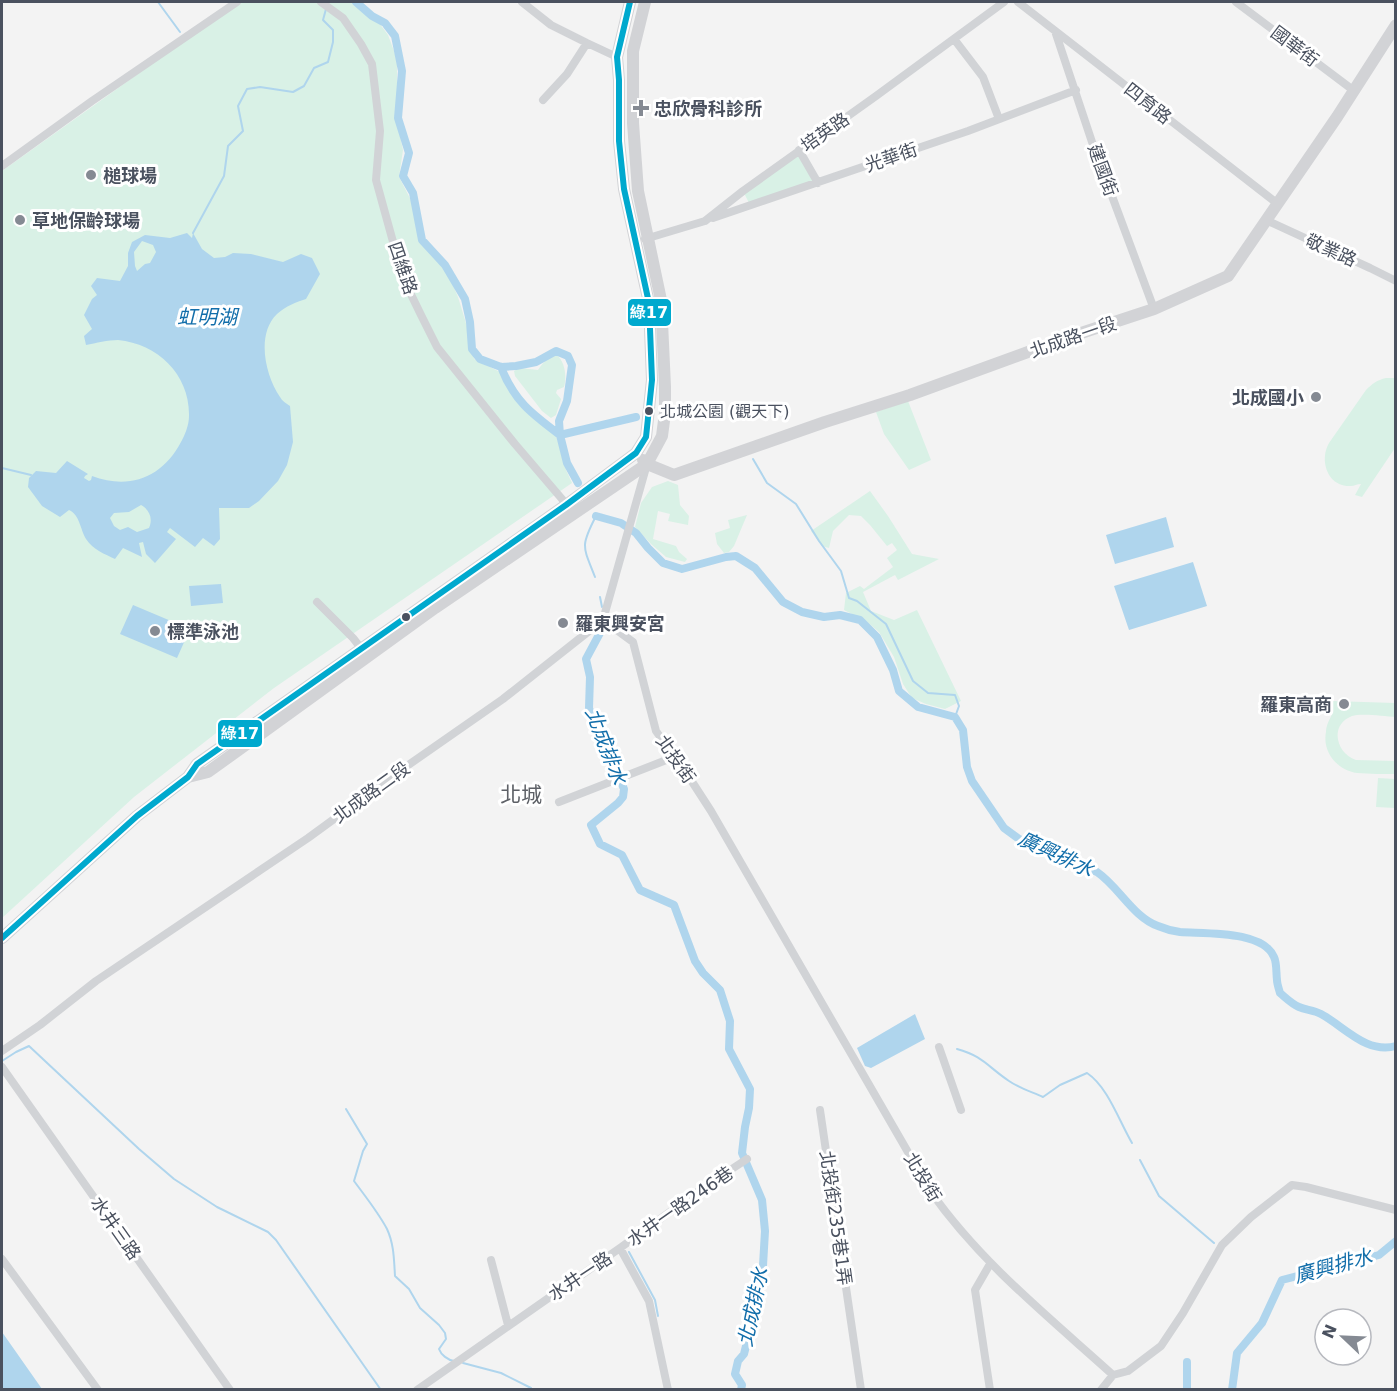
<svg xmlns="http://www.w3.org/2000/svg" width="1397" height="1391" viewBox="0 0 1397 1391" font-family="'DejaVu Sans','Noto Sans TC',sans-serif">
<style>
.green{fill:#d9f1e6}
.water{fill:#afd5ed;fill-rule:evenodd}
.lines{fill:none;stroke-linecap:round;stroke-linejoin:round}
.stream{stroke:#afd5ed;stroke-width:2}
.canal{stroke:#afd5ed;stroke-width:8}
.street{stroke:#d1d3d6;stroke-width:8}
.secondary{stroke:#d2d3d6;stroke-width:12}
.bus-1-casing{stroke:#fff;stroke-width:10}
.bus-1{stroke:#00a9ce;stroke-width:6}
.poi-dot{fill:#858a93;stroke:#fff;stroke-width:2}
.bus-dot{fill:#4a515f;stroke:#fff;stroke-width:2}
.labels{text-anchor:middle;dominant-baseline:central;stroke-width:6;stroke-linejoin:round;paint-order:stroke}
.bus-label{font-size:16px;fill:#4a515f;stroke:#fff;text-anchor:start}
.street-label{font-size:18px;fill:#4a515f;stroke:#fff}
.poi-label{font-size:18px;font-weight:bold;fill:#4a515f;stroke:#fff;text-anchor:start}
.water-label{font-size:20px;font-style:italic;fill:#126eaa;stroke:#fff}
.quarter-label{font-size:21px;fill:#5e6167;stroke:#fff}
.line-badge{stroke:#fff;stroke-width:2}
.badge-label{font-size:16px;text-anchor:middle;font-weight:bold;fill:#fff}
</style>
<rect width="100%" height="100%" fill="#f3f3f3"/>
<path class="green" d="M243 2H358L371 12 388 35 397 59V122L403 150 399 177 415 208 425 243 447 271 458 297 469 333 474 359 500 372 529 411 554 430 565 462 566 470 572 483 274 688 134 797 2 918V171L212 21Z
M799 150 818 183 750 205 743 191Z
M557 355C565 362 567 377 564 387L557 390 556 393 561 399 556 415 551 418 542 411 515 376 514 371 520 368 538 370C543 362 548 358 557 355Z
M1386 378H1395V448L1362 497 1355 495 1361 484C1357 484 1354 486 1351 486 1327 487 1319 460 1329 443L1366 390C1372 384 1377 380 1386 378Z
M908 401 931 460 909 470 884 434 876 412Z
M668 481 678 485 680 505 689 516 688 525 668 521 670 514 658 511 653 539 676 546 679 552 687 559 685 562 666 557 651 544 635 527 641 503 652 487Z
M870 491 888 516 912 554 939 559 898 580 895 575 863 592 871 611 894 620 917 610 961 701 945 709 926 704 912 698 903 684 894 657 879 632 866 621 844 610 846 593 860 586 864 589 893 567 887 558 897 550 892 543 887 546 870 525 861 516 849 515 833 531 829 548 822 546 811 531Z
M747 515 734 546 729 552 724 553 717 544 715 533 730 528 728 520Z
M1301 700 1395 703V717C1385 716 1360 713 1352 716 1329 725 1336 753 1356 760L1395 761V774C1383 774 1370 774 1357 773 1337 770 1322 752 1326 732 1326 725 1330 719 1332 714L1300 713Z
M1378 778 1395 779V808L1376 807Z"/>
<path class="water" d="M187 233 192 238 193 233 202 249 214 258 225 257 233 253 251 254 283 262 301 254 312 258 320 274 306 299C296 302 286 306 277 314 256 334 265 375 280 397 282 401 286 403 290 406L293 442 287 465 278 481 259 501 249 508H219L220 539 214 546 203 538 195 547 170 528 167 532 176 539 155 563 146 554 143 542 139 543 142 557 123 548 115 559C105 554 93 550 86 539 80 529 80 515 69 510L60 517 42 506 28 487 29 478 36 471 56 473 67 461 88 474 85 476 84 478 89 481 91 480 92 476C129 490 162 478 181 442 185 435 189 425 189 416 190 375 158 344 118 340 108 340 96 343 86 345L84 336 92 329 84 315 92 299 97 295 91 286 97 278 120 281 128 266V253L132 242 145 235 170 238ZM142 241 153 245 156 252 150 263 145 264 137 271 135 266 134 252ZM141 505C150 510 153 519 149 528L137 532 128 527 120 530 114 526 110 518 114 513 129 512Z
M1166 517 1174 547 1115 564 1106 535Z
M1193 562 1207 606 1129 630 1114 586Z
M221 584 223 603 191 606 189 586Z
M133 605 190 629 177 658 120 634Z
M915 1014 925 1039 871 1068 865 1066 857 1048Z
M2 1332 42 1389H2Z"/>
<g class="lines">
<path class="stream" d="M158 2 180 32
M193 233 224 176 228 146 243 131 238 106 247 89 260 87 293 92 304 86 314 68 328 62 333 42V30L323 20 326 9
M753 459 767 483 796 504 819 541 841 571 849 598 857 601 886 624 913 681 928 693 955 695 959 706 955 717
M2 468 31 475
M595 577C583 546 580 547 596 516
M600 597 602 607
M957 1049C983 1056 988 1067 1009 1081 1019 1088 1032 1092 1043 1097L1060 1085 1087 1073C1108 1087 1119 1121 1132 1143
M2 1061 16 1052 29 1046 139 1149 174 1179 217 1207 268 1232 276 1240 381 1390
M346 1109 367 1144 363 1151 354 1181C365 1196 378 1212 387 1229 394 1244 394 1260 395 1276L409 1289 420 1308 439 1325 445 1333 446 1339 439 1349C441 1355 448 1360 454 1361
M1140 1160 1159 1196 1214 1243
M629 1252 655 1300 658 1316
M463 1363 501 1373 531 1388 532 1390"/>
<path class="canal" d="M356 2 372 16 385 23 395 36 402 71 398 118 409 153 403 176 413 193 422 240 445 265 465 299 470 322 472 349 480 359 501 367 516 366 536 362 556 351 568 356 572 365 567 401 559 421 560 435 567 463 578 483
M501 367C514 401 532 414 560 435L636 417
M596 516 621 523 636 533 648 548 663 563 682 569 726 557 736 556 755 568 783 602 802 612 824 617 840 615 860 620 877 637 893 670 899 691 918 707 955 717 963 730 967 767 972 781 1004 828 1019 839 1097 872C1119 887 1133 917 1158 926 1165 929 1173 931 1180 932 1204 934 1263 930 1274 957 1277 963 1276 973 1277 980 1277 984 1279 989 1280 993 1286 998 1292 1004 1299 1007 1306 1010 1314 1010 1321 1014 1345 1027 1366 1054 1396 1046
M601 631 586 659 590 677 589 708 612 771 621 782 624 789 623 797 618 803 591 825 600 844 622 855 640 890 674 905 695 961 703 973 720 990 730 1021 729 1049 750 1089 749 1108 745 1127 742 1153 762 1200 765 1231 762 1283 750 1309 746 1346 744 1354 738 1361 735 1374 742 1385 741 1390
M1187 1390V1362
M1232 1390 1237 1353 1262 1323 1282 1280 1379 1255 1396 1241"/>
<path class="street" d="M321 2 343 18 361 44 372 64 380 131 376 180 403 278 421 315 437 347 515 444 562 499 566 505
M522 2 551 25 587 43 617 57
M1018 2 1278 204
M1236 2 1353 90
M1055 31 1093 145 1154 309
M954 39 983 77 999 119
M543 100 567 74 587 43
M799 150 818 183
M2 166 92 101 237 2
M713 218 968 131 1076 90
M1266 220 1370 268 1396 281
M645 239 705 221 743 191 876 96 1004 2
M317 602 353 638 364 652
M603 620 633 642 656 731 689 777 711 811 931 1192C981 1263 1050 1318 1113 1375L1128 1371 1161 1346 1183 1313 1222 1245 1251 1217 1292 1185 1306 1187 1396 1210
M559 802 674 757
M939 1047 961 1110
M2 1051 40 1025 96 981 308 838 404 768 503 699 603 620 647 464
M2 1067 230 1390
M820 1110 861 1390
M620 1248 649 1301 668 1390
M2 1259 98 1390
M491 1260 508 1325
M417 1390 620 1248 703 1188 747 1159
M990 1390 975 1290 990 1264
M1101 1390 1113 1375"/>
<path class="secondary" d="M643 460 647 464 674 475 825 422 910 395 1069 337 1154 309 1228 276 1337 117 1396 25
M188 777 208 772 435 608 647 464 662 436 665 413V387L661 300 638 191 633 123V51L645 2
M2 938 137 816 188 777 197 764 566 505 636 453 646 437 652 380 649 303 624 189 619 141V80L617 57 630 2"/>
<g class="bus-1-casing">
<path id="bus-1" d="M2 938 137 816 188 777 197 764 566 505 636 453 646 437 652 380 649 303 624 189 619 141V80L617 57 630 2"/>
</g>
<use href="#bus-1" class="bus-1"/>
</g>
<g class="poi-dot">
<path d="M638 99h6v6h6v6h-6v6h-6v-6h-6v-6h6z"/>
<circle cx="91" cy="175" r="6"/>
<circle cx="20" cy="220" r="6"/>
<circle cx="1316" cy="397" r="6"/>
<circle cx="563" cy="623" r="6"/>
<circle cx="155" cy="631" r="6"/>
<circle cx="1344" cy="704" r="6"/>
</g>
<g class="bus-dot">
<circle cx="649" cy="411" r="5"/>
<circle cx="406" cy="617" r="5"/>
</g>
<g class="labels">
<g class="bus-label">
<text x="660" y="411">北城公園 (觀天下)</text>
</g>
<g class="street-label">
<text transform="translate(1295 46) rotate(37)">國華街</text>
<text transform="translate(1148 103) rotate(38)">四育路</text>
<text transform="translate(825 132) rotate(-35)">培英路</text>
<text transform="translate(891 157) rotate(-19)">光華街</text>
<text transform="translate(1103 170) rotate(70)">建國街</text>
<text transform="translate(1331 250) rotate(24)">敬業路</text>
<text transform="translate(403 268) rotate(71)">四維路</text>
<text transform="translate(1073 337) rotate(-19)">北成路一段</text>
<text transform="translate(676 759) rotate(55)">北投街</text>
<text transform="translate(371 792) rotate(-36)">北成路二段</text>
<text transform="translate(923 1177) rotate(59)">北投街</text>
<text transform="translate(680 1206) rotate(-35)">水井一路246巷</text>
<text transform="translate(836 1218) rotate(82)">北投街235巷1弄</text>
<text transform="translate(116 1228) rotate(55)">水井三路</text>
<text transform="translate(580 1276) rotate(-34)">水井一路</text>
</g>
<g class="poi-label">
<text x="654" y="108">忠欣骨科診所</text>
<text x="103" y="175">槌球場</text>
<text x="32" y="220">草地保齡球場</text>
<text x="1304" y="397" text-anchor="end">北成國小</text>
<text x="575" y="623">羅東興安宮</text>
<text x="167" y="631">標準泳池</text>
<text x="1332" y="704" text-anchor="end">羅東高商</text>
</g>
<g class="water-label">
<text x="207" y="317">虹明湖</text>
<text transform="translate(606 746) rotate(69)">北成排水</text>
<text transform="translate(1056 854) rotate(25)">廣興排水</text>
<text transform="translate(1333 1266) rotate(-15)">廣興排水</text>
<text transform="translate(753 1307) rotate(-78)">北成排水</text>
</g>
<g class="quarter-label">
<text x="521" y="795">北城</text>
</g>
</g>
<g class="line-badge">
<rect x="627" y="298" width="45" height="29" rx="6" fill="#00a9ce"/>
<rect x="217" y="719" width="46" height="29" rx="6" fill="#00a9ce"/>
</g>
<g class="badge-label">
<text x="649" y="318">綠17</text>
<text x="240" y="739">綠17</text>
</g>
<rect width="1397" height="1391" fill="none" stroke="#4a515f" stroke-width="6"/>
<g transform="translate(1343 1337) rotate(293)"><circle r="28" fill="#ffffff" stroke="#b7b9bf" stroke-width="1.5"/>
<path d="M0-4.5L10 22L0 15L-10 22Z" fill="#858a93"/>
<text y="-9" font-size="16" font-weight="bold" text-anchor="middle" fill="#4a515f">N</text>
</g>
</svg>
